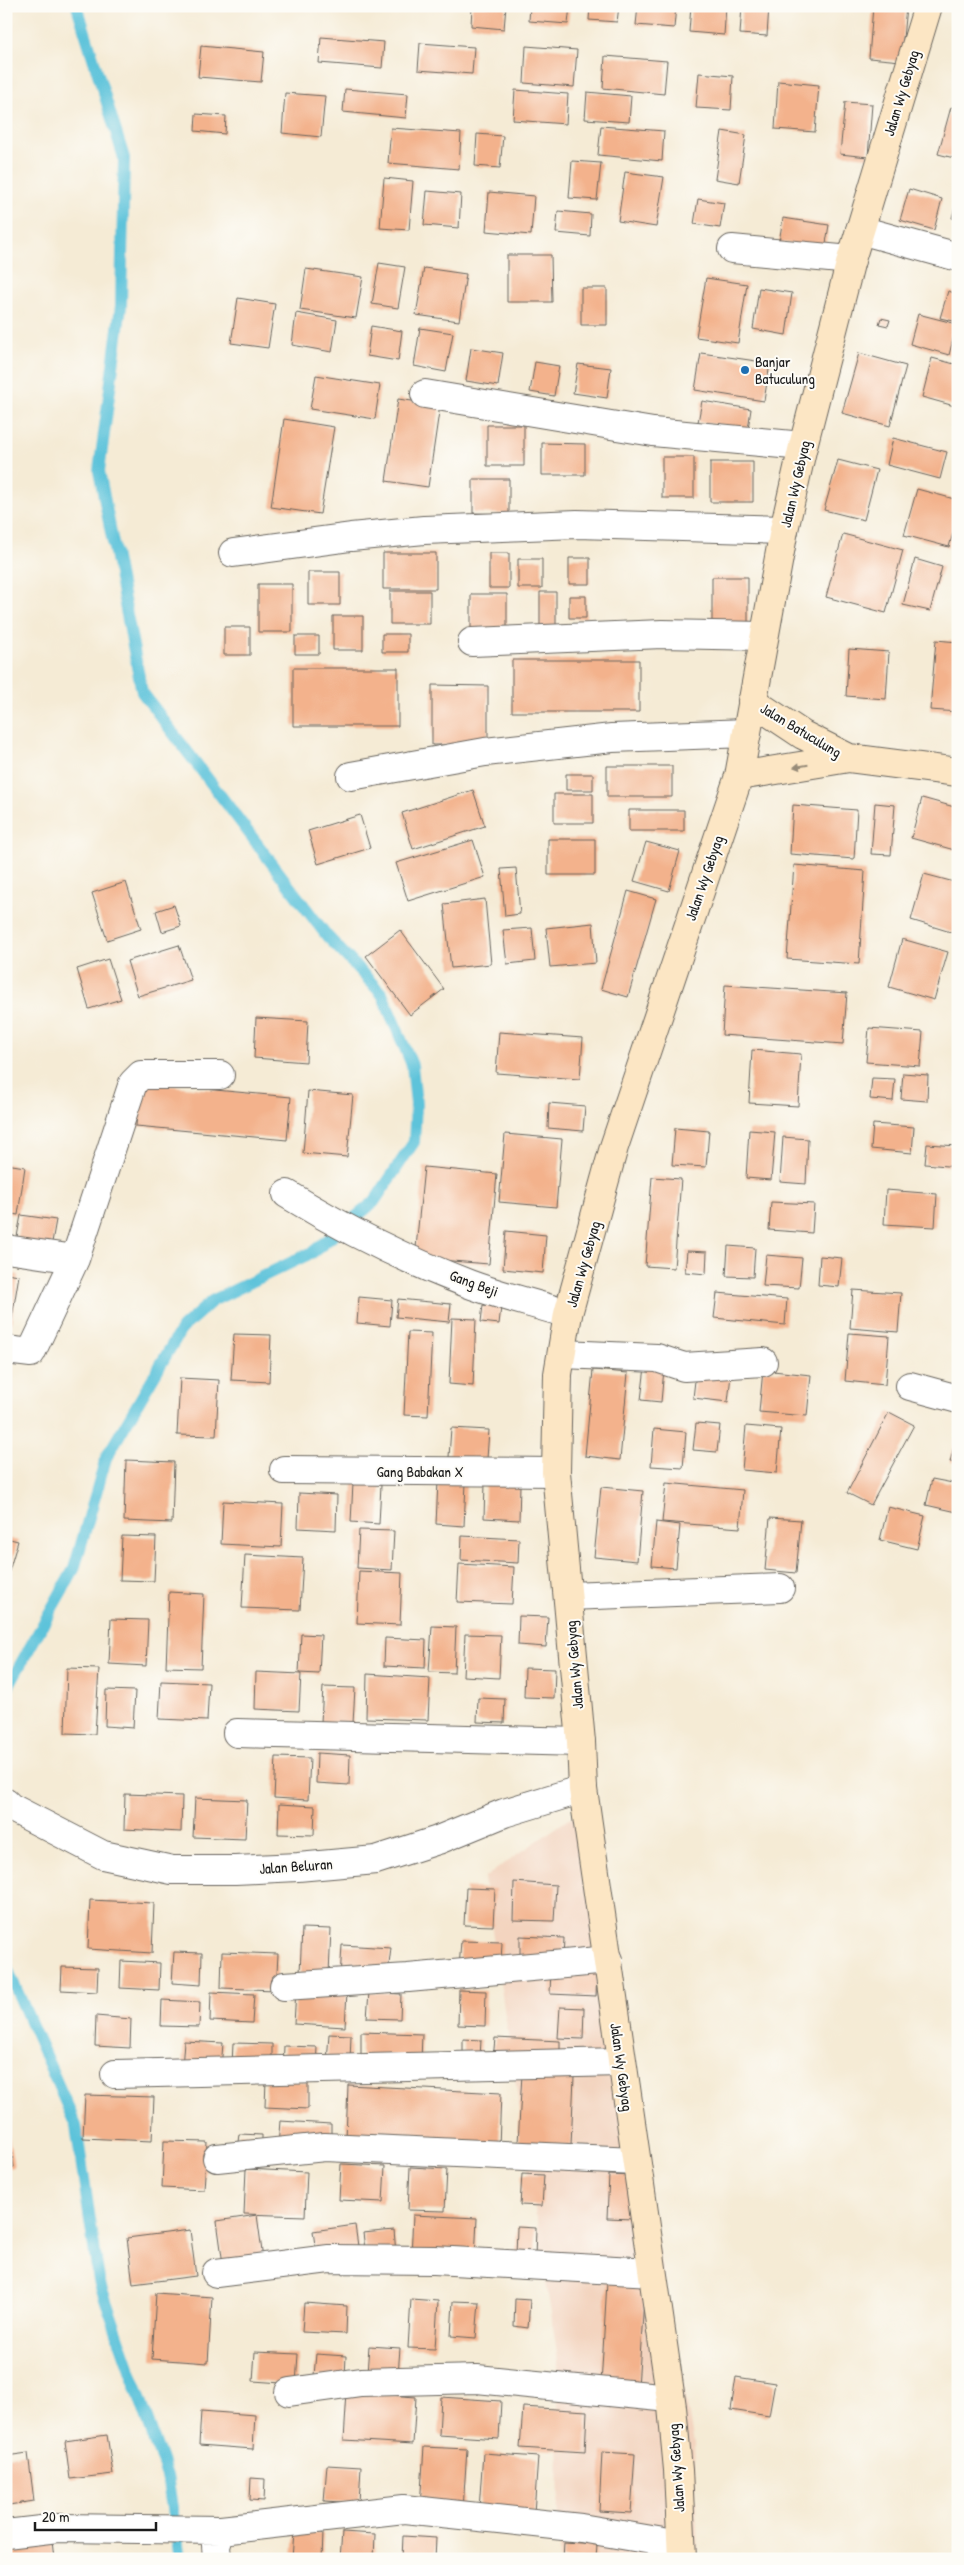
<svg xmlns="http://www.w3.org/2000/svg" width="964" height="2565" viewBox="0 0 964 2565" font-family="'Patrick Hand',sans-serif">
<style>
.built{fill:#f3d4bf}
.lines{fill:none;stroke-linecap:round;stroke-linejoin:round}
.stream{stroke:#5dc3da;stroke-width:12}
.building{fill:#f3b28c}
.street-casing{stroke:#68645d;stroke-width:30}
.secondary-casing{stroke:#68645d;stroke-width:30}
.street{stroke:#fff;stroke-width:28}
.secondary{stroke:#fce6c4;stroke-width:28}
.oneway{fill:#978b78}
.poi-dot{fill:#1f6fb2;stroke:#fdfcf7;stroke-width:2}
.labels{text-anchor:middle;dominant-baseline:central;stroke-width:4;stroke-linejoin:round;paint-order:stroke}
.street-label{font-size:15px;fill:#1c1c1c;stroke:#fdfcf7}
.poi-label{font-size:15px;fill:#1c1c1c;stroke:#fdfcf7;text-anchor:start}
</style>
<rect width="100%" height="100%" fill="#fdfcf7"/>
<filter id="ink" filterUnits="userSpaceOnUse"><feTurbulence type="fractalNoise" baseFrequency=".02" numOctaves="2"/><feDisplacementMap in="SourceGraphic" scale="10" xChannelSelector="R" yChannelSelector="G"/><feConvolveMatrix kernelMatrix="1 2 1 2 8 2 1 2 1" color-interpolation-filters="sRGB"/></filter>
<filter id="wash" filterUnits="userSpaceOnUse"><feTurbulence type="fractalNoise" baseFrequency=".0096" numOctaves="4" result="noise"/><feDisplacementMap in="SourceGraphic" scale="20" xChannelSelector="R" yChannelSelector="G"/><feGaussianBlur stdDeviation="1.12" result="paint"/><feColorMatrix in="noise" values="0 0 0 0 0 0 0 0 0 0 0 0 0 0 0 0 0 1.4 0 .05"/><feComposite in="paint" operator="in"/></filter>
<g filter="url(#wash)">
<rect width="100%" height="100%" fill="#f5ebd5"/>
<path class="built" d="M593 1802 640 2153 694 2443 698 2559H559L558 2359 484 1878Z"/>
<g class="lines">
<path class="stream" d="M6 1690 74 1569 106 1458 182 1328 212 1301 313 1252 374 1202 414 1142 416 1104 412 1065 382 994 327 936 142 692 99 471 121 306 124 158 77 6
M6 1966 76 2126 99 2281 167 2476 180 2559"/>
</g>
<g id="blocks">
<path class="building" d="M472 6H506L504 29 471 26Z
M530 6H570L568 24 529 21Z
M590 6H619L617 22 589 20Z
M638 6H676L674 28 636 25Z
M691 6H726L724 35 689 32Z
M742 6H769L767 36 740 34Z
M873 6H906L901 61 869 58Z
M321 37 384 42 382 68 319 63Z
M420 43 474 47 472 74 418 70Z
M201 46 264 52 261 82 198 77Z
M526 46 577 50 574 87 524 83Z
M605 56 667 61 664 94 603 88Z
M699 73 733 76 731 110 696 108Z
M778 81 819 85 815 132 775 129Z
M345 89 408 94 406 118 343 112Z
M515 90 568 94 566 124 513 120Z
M587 92 631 96 629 122 585 119Z
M285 93 325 96 321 137 282 133Z
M845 102 872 104 868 157 840 154Z
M951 107 958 109V159L938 154Z
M196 114 226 116 225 134 195 131Z
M601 126 664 131 662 161 598 155Z
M391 128 461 133 459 169 388 163Z
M722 131 746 135 739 183 715 179Z
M477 134 503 136 500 168 475 166Z
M572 161 601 163 597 200 569 198Z
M625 172 664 177 656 227 618 221Z
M384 178 413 181 409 230 380 228Z
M909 189 942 199 934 230 900 220Z
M427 191 461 194 459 228 424 225Z
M489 192 534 196 531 235 486 231Z
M698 199 724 203 720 228 694 224Z
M957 199H958V220L952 218Z
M558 211 591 214 590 236 556 233Z
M783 218 829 225 825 249 779 242Z
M507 255H551L552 302H507Z
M379 263 405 267 398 308 372 304Z
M424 268 466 274 459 321 416 315Z
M306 269 363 277 356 318 300 310Z
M706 278 747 284 738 343 696 337Z
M581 288H607V325H581Z
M759 288 792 293 786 335 753 329Z
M948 291 958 294V322L940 318Z
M238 298 275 304 268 348 231 343Z
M296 313 337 320 332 352 292 345Z
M918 314 957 324 949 355 910 344Z
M881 318 890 320 888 326 879 324Z
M371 326 402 331 398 361 367 356Z
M420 328 453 333 446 372 414 366Z
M471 348 503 353 498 386 466 381Z
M701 353 770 363 764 401 695 390Z
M859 353 906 366 890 426 842 413Z
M932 358 958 365V407L922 397Z
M535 362 559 366 554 396 530 392Z
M578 364 611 368 607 398 573 393Z
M316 375 380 385 375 419 310 409Z
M398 399 440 405 428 487 386 481Z
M702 401 751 409 748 429 698 422Z
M284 419 334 427 320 514 271 507Z
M487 425H524V466H487Z
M893 438 947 452 940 479 887 465Z
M542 443 585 444V475H542Z
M662 457H694V498H662Z
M838 460 877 470 864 520 824 510Z
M710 462H753V502H710Z
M473 479H509V514L473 513Z
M917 489 958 500V516L949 547 904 535Z
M843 534 903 550 886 613 826 597Z
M383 553H436V589H383Z
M489 553H509V588H489Z
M569 558H590V584H569Z
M518 559H542V588H518Z
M915 559 942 567 930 611 903 605Z
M308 572H340V605H308Z
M712 577H748V625H712Z
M258 584H292V632H258Z
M390 591H430V624H390Z
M540 592H556V631H540Z
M471 594H507V634H471Z
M569 596H586V618H569Z
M333 616H363V650H333Z
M224 627H250V655H224Z
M382 634H408V652H382Z
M295 636H319V654H295Z
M936 640 958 642V712L930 710Z
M849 649 889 652 886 699 846 696Z
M512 660H639V712H512Z
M293 668H398V726H293Z
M432 685 488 686V745H432Z
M607 766H672V797H607Z
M566 774H593V790H566Z
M473 790 485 826 413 849 402 813Z
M554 794H593V823H554Z
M922 798 958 808V851L911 838Z
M875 803 895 805 891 855 871 854Z
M793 805 857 810 854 859 790 854Z
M629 810H684V831H629Z
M360 815 370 848 318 864 308 831Z
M548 839H595V875H548Z
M473 840 485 877 408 901 396 863Z
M646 842 680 851 669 891 634 881Z
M794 865 865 871 859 964 787 959Z
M516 868 520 914 505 916 501 869Z
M924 874 958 883V921L954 933 911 920Z
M126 882 141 929 107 940 92 893Z
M628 891 656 899 628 997 601 989Z
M485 899 491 964 451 968 444 904Z
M174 905 181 926 162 932 156 911Z
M593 923 596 963 550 967 546 928Z
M532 928 535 961 507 964 503 930Z
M400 930 444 989 410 1015 366 956Z
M902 939 948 952 934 1000 889 987Z
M179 945 191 980 138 996 127 961Z
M108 959 121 999 89 1009 77 969Z
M725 985 847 993 843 1044 722 1035Z
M256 1018 308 1021 306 1062 254 1058Z
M869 1028 923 1032 920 1066 866 1062Z
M499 1032 583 1038 580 1079 496 1073Z
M752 1050 801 1054 798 1106 749 1103Z
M903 1073 928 1075 927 1101 901 1099Z
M872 1078 895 1079 893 1101 870 1099Z
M139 1083 291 1097 287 1140 136 1126Z
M308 1091 353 1095 347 1157 303 1153Z
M549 1103 585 1106 583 1131 548 1128Z
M873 1124 914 1127 912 1153 871 1149Z
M675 1128 709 1131 706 1167 672 1165Z
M749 1130 775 1132 771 1180 746 1178Z
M505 1134 562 1139 556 1207 499 1202Z
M783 1137 808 1139 806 1184 780 1182Z
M927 1144 958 1146V1167L925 1164Z
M6 1164 25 1167 18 1215 6 1213Z
M424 1167 497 1174 489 1264 415 1258Z
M652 1177 681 1179 674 1268 645 1266Z
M886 1190 937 1194 935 1227 884 1224Z
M771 1202 814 1204 812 1233 769 1230Z
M21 1215 56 1220 51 1248 16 1242Z
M506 1231 546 1235 543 1273 503 1269Z
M728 1246 755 1248 753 1277 726 1276Z
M687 1251 707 1252 706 1274 685 1272Z
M766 1255 802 1258 799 1288 763 1286Z
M820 1256 842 1258 839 1287 818 1285Z
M6 1273 19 1275 11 1324H6Z
M853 1290 901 1293 898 1332 850 1328Z
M717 1293 787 1299 785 1325 714 1318Z
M359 1297 392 1300 390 1326 357 1323Z
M398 1299 451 1304 449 1322 396 1317Z
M483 1305 501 1307 499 1324 481 1322Z
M452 1318 476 1319 473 1386 449 1384Z
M408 1332 432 1333 428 1416 404 1415Z
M849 1333 889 1336 885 1385 845 1381Z
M234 1334 271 1335 269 1382 231 1380Z
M645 1367 664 1369 661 1402 641 1400Z
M593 1370 628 1373 620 1460 585 1456Z
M763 1370 811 1375 807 1416 759 1412Z
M696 1372 731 1375 728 1402 693 1398Z
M180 1378 219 1380 216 1436 177 1435Z
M889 1412 914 1425 871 1505 847 1493Z
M696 1423 720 1425 717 1452 693 1450Z
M746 1426 781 1429 777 1473 742 1470Z
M451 1428 489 1430 487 1459 449 1457Z
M654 1429 686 1432 683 1468 651 1466Z
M957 1435H958V1463L950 1462Z
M126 1460 174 1462 172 1523 124 1521Z
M932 1479 958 1484 957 1512 926 1505Z
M438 1481 466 1483 464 1526 436 1524Z
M353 1483 381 1485 379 1524 351 1522Z
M485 1483 520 1485 519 1520 484 1518Z
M666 1483 743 1490 740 1528 662 1522Z
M601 1487 643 1491 637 1561 594 1557Z
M299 1493 337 1495 336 1530 298 1528Z
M223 1501 283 1504 281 1547 221 1544Z
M888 1507 925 1516 917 1549 880 1540Z
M770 1518 801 1520 796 1573 765 1570Z
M656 1522 680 1525 676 1568 652 1566Z
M359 1530 394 1531 392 1570 357 1568Z
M122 1536 156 1537 154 1581 120 1580Z
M462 1536 519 1539 518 1563 461 1560Z
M6 1538 18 1541 7 1578H6Z
M245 1555 303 1558 300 1610 242 1608Z
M459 1564 514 1567 512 1604 457 1602Z
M359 1571 402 1573 400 1625 357 1623Z
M169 1592 204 1594 201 1668 166 1667Z
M519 1616 548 1617 546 1647 518 1645Z
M111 1619 148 1620 146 1666 109 1664Z
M432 1626 456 1627 454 1673 429 1672Z
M301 1634 321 1635 319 1674 299 1673Z
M465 1634 501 1635 499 1678 463 1676Z
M385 1638 426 1640 425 1668 384 1666Z
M67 1668 99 1669 95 1734 65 1733Z
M525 1668 555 1669 554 1698 524 1697Z
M256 1672 301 1674 299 1711 255 1709Z
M367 1674 430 1678 428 1720 366 1718Z
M161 1681 209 1683 207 1721 159 1719Z
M323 1687 355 1688 353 1723 321 1722Z
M106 1690 135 1691 133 1728 105 1726Z
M478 1698 505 1699 504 1723 477 1722Z
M317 1753 350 1755 349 1785 316 1783Z
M276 1757 310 1758 308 1800 274 1798Z
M125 1794 182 1796 181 1832 124 1829Z
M195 1798 247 1800 245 1839 193 1837Z
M279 1804 315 1806 314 1835 278 1834Z
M514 1882 556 1885 554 1921 513 1920Z
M466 1888 495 1889 493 1926 464 1925Z
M90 1900 154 1903 152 1953 88 1949Z
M302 1928 331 1929 329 1974 300 1973Z
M520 1936 564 1938 563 1959 520 1957Z
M461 1941 502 1942 501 1962 459 1969Z
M342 1945 391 1948 388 1973 340 1978Z
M174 1952 202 1953 201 1985 172 1983Z
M222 1952 278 1954 276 1990 221 1988Z
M121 1961 160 1963 159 1990 120 1988Z
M62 1967 98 1968 97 1992 61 1990Z
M551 1969 597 1971 596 1996 550 1994Z
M296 1990 347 1992 345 2027 294 2024Z
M459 1990 486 1991 485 2026 458 2025Z
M211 1992 254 1994 252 2023 210 2021Z
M369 1992 401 1994 400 2019 367 2018Z
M162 2000 200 2002 199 2027 161 2026Z
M560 2007 584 2008 583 2039 558 2038Z
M96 2016 131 2019 130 2048 95 2046Z
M361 2032 422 2034 421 2062H361Z
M329 2034 351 2035 350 2062H327Z
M495 2038 560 2041V2058L493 2060Z
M463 2039 481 2040 480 2057 463 2056Z
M184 2041 223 2043 221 2069 182 2068Z
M233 2043 272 2044V2066L232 2065Z
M284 2046 317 2047 316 2068 283 2067Z
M522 2074 574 2077 571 2145 518 2143Z
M266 2080 308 2082V2109L265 2107Z
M348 2085 501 2093 499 2147 346 2139Z
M85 2095 154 2097 152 2141 83 2138Z
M6 2120 14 2167 6 2168Z
M280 2121 331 2124V2140L278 2146Z
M239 2134 262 2135V2146L237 2150Z
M164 2141 207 2142 204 2190 162 2188Z
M341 2164 385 2166 383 2202 339 2200Z
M410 2167 447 2169 445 2211 408 2210Z
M246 2169 307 2172 305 2216 244 2214Z
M522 2174 544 2175 542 2206 520 2205Z
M609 2175 635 2176 633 2219 607 2218Z
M257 2215 263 2259 223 2264 217 2221Z
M413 2215 477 2218 475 2259 411 2256Z
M355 2225 359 2253 317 2259 313 2231Z
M517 2227 536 2228 535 2258 516 2257Z
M190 2230 196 2276 133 2284 127 2238Z
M394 2230 396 2253 366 2257 363 2233Z
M607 2282 645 2285 638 2387 601 2385Z
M156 2293 212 2297 208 2363 152 2359Z
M411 2299 438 2301 435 2349 408 2348Z
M515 2299 530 2300 528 2328 514 2326Z
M453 2301 479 2302 476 2338 451 2336Z
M304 2303 347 2306 346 2334 302 2332Z
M369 2346 400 2348 398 2375 367 2373Z
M255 2352 298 2354 296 2384 253 2381Z
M316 2354 346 2356 345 2377 314 2375Z
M736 2377 775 2383 769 2416 731 2410Z
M347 2392 416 2397 413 2444 344 2440Z
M441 2397 501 2401 499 2439 439 2435Z
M523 2407 587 2411 585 2452 520 2448Z
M201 2411 255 2415 253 2449 199 2445Z
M107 2435 113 2474 70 2479 65 2441Z
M424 2447 467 2449 463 2509 420 2506Z
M602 2452 635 2454 631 2513 599 2511Z
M28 2453 34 2501 9 2505 6 2456Z
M483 2453 538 2457 534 2513 479 2509Z
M327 2465 361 2467 359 2503 324 2501Z
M251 2478 265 2479 264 2501 250 2500Z
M294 2531 323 2533 322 2559H292Z
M51 2532 54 2559H6V2538Z
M342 2532 375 2534 374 2559H340Z
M403 2536 436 2538 435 2559H402Z
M564 2542 597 2544 596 2559H563Z"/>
</g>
</g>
<g filter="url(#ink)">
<use href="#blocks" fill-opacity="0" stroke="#68645d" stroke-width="1"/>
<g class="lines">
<g class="street-casing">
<path id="street" d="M860 230 958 257
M732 249 851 260
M425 394 653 432 803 446
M233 553 351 537 424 530 577 524 784 530
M472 642 662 634 764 636
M351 776 485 752 612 738 747 733
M287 1194C344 1229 406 1260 469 1284 501 1296 536 1304 568 1314
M6 1249 75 1259
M6 1350 31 1353 75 1259 133 1083 141 1075H220
M562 1354 657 1358 684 1367 763 1362
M910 1386 958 1399
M284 1470 556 1472
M568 1596 780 1588
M237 1733 581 1742
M6 1803 10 1807 103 1855 172 1870H235L298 1867 376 1860 438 1840 504 1813 583 1789
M284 1986 408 1978 609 1960
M115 2074 621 2062
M217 2158 325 2147 635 2161
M216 2273 329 2259 434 2260 652 2272
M289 2392 361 2382 477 2379 670 2398
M6 2534 58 2528 221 2530 404 2509 581 2528 681 2545
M217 2559 216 2545 221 2530"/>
</g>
<g class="secondary-casing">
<path id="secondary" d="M752 701 803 735 849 758
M739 776 849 758 958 772
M682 2559 678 2470 672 2407 583 1789 581 1742 556 1472 558 1374 568 1314 614 1147 739 776 784 530 803 446 851 260 928 6"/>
</g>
<use href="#street" class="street"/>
<use href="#secondary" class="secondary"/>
</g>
<defs><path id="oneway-solid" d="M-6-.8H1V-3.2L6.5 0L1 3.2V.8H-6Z" transform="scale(1.25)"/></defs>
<use class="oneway" href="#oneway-solid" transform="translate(801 766) rotate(171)"/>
</g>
<circle class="poi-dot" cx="745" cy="370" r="5"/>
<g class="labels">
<g class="street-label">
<text transform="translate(901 93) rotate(-73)">Jalan Wy Gebyag</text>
<text transform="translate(795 484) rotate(-77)">Jalan Wy Gebyag</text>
<text transform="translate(801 730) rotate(31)">Jalan Batuculung</text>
<text transform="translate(704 878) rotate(-71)">Jalan Wy Gebyag</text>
<text transform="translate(583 1264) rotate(-74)">Jalan Wy Gebyag</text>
<text transform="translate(474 1283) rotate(20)">Gang Beji</text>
<text x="420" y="1471">Gang Babakan X</text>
<text transform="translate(574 1665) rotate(-95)">Jalan Wy Gebyag</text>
<text transform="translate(296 1866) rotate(-4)">Jalan Beluran</text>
<text transform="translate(622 2067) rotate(82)">Jalan Wy Gebyag</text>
<text transform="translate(676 2468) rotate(-94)">Jalan Wy Gebyag</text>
</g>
<g class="poi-label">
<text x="755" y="361">Banjar<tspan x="755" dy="17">Batuculung</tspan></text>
</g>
</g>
<rect width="964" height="2565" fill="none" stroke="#fdfcf7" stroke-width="25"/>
<path d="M35 2522v8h121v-8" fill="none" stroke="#1c1c1c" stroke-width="2.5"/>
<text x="42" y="2522" font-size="15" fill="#1c1c1c" stroke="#fdfcf7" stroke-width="4" paint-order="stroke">20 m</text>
</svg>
